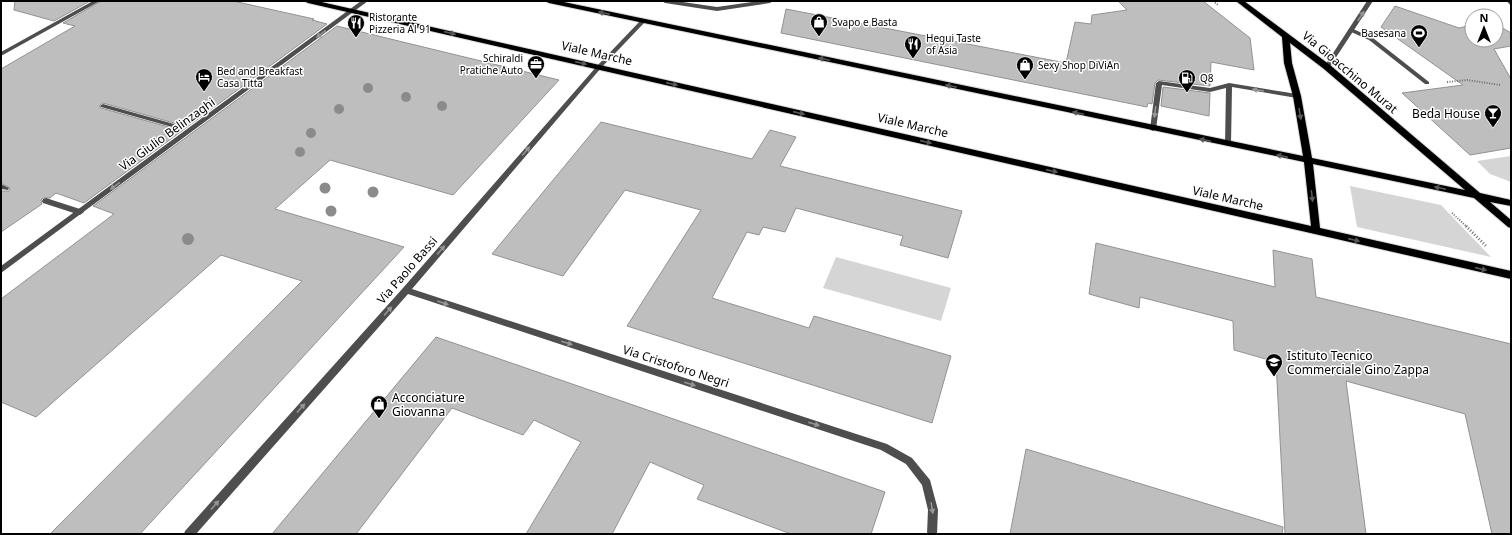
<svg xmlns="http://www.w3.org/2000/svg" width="1512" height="535" viewBox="0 0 1512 535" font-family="'Noto Sans',sans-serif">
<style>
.green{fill:#d5d5d5}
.building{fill:#bebebe;stroke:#929292;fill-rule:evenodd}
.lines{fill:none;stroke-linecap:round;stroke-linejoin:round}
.primary-casing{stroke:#dbdbdb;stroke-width:2}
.path-far1{stroke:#707070;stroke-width:2;stroke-dasharray:1 1.5;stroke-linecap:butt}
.path{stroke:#707070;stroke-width:3;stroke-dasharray:1 2;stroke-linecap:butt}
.service{fill:#4e4e4e;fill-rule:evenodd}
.minor{fill:#4e4e4e;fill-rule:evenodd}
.primary{fill:#000;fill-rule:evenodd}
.tree{fill:#8b8b8b}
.oneway{fill:#595959}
.oneway2{fill:#959595}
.labels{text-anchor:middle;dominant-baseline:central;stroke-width:3;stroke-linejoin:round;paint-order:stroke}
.far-poi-label{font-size:10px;fill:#000;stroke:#fff;text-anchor:start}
.street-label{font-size:12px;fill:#000;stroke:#fff}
.poi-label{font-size:12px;fill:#000;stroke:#fff;text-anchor:start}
</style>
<rect width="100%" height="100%" fill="#fff"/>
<path class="green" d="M1511 156V182L1490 174 1477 161Z
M1350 186 1441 205 1491 257 1357 227Z
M836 257 951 288 941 321 823 288Z"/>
<path class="building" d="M15 1H90L54 21 14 10Z
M101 1H233L314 19 312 20 327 24 84 203 56 193 50 198H43L41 200 42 204 1 232V191H9L10 188 1 183V69L75 26 63 23ZM103 103 174 123 176 125 172 128 101 108 99 106Z
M1118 1H1203L1250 38 1254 70 1211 62 1210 86 1158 80 1155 83 1152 104 1148 103 1147 107 781 33 786 9 1066 63 1075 22 1091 24 1092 15 1127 10Z
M1395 6 1459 28 1472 25V40H1496V24L1511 33V46L1494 49 1511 79V148L1470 155 1402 93 1463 85 1381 27Z
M337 26 559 80 453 195 330 160 275 209 404 247 140 534H50L302 281 221 255 36 417 1 402V299L114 214 93 206Z
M1163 87 1210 93 1209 116 1161 106Z
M601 122 752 159 770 130 796 137 780 166 962 211 948 258 900 245 903 236 796 208 785 232 763 227 759 235 747 232 712 298 809 328 814 316 951 356 932 423 627 326 701 210 625 190 563 276 492 254Z
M1096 243 1275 287 1273 250 1312 259 1316 297 1511 344V534H1492L1465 414 1346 381 1366 534H1285L1276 362 1234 350 1233 321 1140 297 1139 308 1089 294Z
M436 337 885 492 871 534H791L697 499 704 485 650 462 612 534H526L581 442 534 420 523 435 452 408 356 534H272Z
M1026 449 1283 527 1282 534H1010Z"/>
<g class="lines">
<g class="primary-casing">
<path id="primary" d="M304 1H317L1311 226 1304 162 549 3 545 1H559L1303 156 1293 96 1284 63 1282 37 1236 1H1244L1330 65 1480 193 1511 200V206L1490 202 1511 220V228L1508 227 1474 198 1313 164 1320 228 1511 271V279L308 3ZM1290 43 1324 69 1465 190 1312 158 1301 96 1292 63Z"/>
</g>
<path class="path-far1" d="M1213 1 1218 5
M1447 82 1467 80 1500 85
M1452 213 1467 227"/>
<path class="path" d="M1466 226 1486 246"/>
<path class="service" d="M93 1H100L1 56V52Z
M662 1H676L717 7 759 1H773L770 3 717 11 665 3Z
M1507 1H1511V5L1509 4Z
M1351 28 1373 38 1429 82V84H1425L1369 40 1349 31 1348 30Z
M1159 81 1210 88 1229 83 1297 94 1300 96 1297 98 1232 87 1231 144 1228 146 1225 144 1226 88 1210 92 1162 85 1156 129 1153 131 1151 130 1150 129 1156 83Z
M103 104 174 124 175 125 172 127 101 107 100 106Z
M1 184 9 188 8 190 1 189Z
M46 198 83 210 84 212 80 215 43 203 42 201 43 199Z"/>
<path class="minor" d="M361 1H368L1 273V266Z
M1367 1H1373L1329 68H1325L1324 67Z
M643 19 646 21 645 22 601 68 412 289 887 444 912 458 930 480 938 510 937 534H927L928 510 922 485 906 464 881 450 408 294 196 534H184L185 531 403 288 597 66 641 20Z"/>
<use href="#primary" class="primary"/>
</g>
<g class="tree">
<circle cx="368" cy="88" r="5"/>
<circle cx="406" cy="97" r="5"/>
<circle cx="442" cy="106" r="5"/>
<circle cx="339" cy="109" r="5"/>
<circle cx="311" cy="133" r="5"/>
<circle cx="300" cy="152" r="5"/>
<circle cx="325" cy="188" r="5.5"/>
<circle cx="373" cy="192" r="5.5"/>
<circle cx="331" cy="211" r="5.5"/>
<circle cx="188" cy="239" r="6"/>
</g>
<defs><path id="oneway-solid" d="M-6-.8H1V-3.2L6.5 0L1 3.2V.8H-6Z"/></defs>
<g class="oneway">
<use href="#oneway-solid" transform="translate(604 13) rotate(-168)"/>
<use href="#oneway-solid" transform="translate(450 33) rotate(13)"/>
<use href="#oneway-solid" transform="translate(824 59) rotate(-168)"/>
<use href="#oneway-solid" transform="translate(581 63) rotate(13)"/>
<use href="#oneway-solid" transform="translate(672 84) rotate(13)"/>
<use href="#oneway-solid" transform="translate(951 86) rotate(-168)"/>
<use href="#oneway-solid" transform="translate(799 113) rotate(13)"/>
<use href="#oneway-solid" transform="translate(1078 113) rotate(-168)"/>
<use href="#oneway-solid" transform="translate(1300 114) rotate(80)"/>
<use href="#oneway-solid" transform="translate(1205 140) rotate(-168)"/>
<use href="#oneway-solid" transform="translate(926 142) rotate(13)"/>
<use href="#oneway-solid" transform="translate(1282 156) rotate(-168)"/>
<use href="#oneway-solid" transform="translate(1052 171) rotate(13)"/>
<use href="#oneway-solid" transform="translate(1440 188) rotate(-168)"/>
<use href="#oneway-solid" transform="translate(1312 196) rotate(83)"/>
<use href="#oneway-solid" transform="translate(1354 240) rotate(13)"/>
<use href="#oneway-solid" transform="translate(1481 269) rotate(13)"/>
</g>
<g class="oneway2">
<use href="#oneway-solid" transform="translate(1361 16) rotate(-57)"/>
<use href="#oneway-solid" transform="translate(321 34) rotate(144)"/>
<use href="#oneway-solid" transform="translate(1258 90) rotate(-171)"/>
<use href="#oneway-solid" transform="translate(1155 112) rotate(97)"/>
<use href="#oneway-solid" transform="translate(526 151) rotate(-49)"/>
<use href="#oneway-solid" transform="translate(115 186) rotate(144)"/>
<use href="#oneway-solid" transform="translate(441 250) rotate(-49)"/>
<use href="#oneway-solid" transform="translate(443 303) rotate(19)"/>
<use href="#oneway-solid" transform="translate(388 311) rotate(-48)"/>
<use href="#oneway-solid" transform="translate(567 343) rotate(18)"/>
<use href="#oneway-solid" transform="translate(690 384) rotate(18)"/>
<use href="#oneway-solid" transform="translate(301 408) rotate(-48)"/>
<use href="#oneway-solid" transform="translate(814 424) rotate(18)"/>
<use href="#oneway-solid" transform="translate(215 505) rotate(-48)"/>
<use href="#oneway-solid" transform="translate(932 508) rotate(81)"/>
</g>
<defs>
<g id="shop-pin" transform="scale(0.9)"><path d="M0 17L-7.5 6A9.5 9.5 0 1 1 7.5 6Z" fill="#000" stroke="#fff"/><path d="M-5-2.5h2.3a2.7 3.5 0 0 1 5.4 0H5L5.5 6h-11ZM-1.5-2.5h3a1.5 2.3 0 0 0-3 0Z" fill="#fff"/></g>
<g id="restaurant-pin" transform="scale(0.9)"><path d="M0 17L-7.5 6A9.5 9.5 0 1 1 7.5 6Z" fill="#000" stroke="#fff"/><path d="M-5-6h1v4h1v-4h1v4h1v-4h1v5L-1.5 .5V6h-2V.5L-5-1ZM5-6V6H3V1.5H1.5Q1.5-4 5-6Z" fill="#fff"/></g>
<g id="stadium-pin" transform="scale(0.9)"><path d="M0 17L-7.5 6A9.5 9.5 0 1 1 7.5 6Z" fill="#000" stroke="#fff"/><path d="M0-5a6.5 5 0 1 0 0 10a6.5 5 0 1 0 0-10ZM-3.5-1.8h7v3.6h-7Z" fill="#fff"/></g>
<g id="office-pin" transform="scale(0.9)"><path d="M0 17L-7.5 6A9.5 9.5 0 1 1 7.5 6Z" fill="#000" stroke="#fff"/><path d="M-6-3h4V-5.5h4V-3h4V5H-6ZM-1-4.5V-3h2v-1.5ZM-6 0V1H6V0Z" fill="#fff"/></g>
<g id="hotel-pin" transform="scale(0.9)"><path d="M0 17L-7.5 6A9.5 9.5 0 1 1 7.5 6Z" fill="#000" stroke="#fff"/><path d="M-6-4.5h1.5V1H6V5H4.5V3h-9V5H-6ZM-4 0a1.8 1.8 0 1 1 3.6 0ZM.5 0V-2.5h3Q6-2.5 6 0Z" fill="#fff"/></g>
<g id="fuel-pin" transform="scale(0.9)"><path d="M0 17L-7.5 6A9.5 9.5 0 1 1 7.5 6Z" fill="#000" stroke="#fff"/><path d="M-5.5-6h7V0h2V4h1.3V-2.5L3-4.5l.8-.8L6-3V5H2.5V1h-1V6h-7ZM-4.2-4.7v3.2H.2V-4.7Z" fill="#fff"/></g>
<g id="bar-pin" transform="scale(0.9)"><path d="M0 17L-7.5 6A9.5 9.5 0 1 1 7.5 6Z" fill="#000" stroke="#fff"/><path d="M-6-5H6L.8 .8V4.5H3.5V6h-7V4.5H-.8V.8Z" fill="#fff"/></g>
<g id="school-pin" transform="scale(0.9)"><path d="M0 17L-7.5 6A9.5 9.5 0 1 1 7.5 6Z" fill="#000" stroke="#fff"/><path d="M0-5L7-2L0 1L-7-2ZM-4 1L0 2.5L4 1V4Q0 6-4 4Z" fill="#fff"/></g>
</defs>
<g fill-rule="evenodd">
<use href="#shop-pin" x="819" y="22"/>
<use href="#restaurant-pin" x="356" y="23"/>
<use href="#stadium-pin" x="1419" y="33"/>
<use href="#restaurant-pin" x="913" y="44"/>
<use href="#office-pin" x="536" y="64"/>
<use href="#shop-pin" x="1025" y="65"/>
<use href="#hotel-pin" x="204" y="77"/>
<use href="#fuel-pin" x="1187" y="78"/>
<use href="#bar-pin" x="1493" y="113"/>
<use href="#school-pin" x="1274" y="362"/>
<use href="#shop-pin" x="379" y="404"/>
</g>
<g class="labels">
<g class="far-poi-label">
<text x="369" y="17">Ristorante<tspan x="369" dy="12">Pizzeria Al 91</tspan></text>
<text x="832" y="22">Svapo e Basta</text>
<text x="1406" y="33" text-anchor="end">Basesana</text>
<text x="926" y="38">Hegui Taste<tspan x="926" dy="12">of Asia</tspan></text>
<text x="523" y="58" text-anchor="end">Schiraldi<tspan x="523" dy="12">Pratiche Auto</tspan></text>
<text x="1038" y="65">Sexy Shop DiViAn</text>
<text x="217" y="71">Bed and Breakfast<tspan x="217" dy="12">Casa Titta</tspan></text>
<text x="1200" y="78">Q8</text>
</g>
<g class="street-label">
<text transform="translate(597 53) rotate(13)">Viale Marche</text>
<text transform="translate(1350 72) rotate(40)">Via Gioacchino Murat</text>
<text transform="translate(913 125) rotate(13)">Viale Marche</text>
<text transform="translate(167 134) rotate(-36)">Via Giulio Belinzaghi</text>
<text transform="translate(1228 198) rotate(13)">Viale Marche</text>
<text transform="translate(407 270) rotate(-49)">Via Paolo Bassi</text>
<text transform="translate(676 366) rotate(18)">Via Cristoforo Negri</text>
</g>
<g class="poi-label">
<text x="1480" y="113" text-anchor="end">Beda House</text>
<text x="1287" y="355">Istituto Tecnico<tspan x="1287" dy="14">Commerciale Gino Zappa</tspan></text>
<text x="392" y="397">Acconciature<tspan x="392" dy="14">Giovanna</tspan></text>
</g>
</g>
<rect width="1512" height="535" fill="none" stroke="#000000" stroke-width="4"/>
<g transform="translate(1484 28)"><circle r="19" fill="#ffffff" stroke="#999999"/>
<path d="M0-3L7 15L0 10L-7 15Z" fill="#000000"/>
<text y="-6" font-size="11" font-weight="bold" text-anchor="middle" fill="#000000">N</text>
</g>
</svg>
